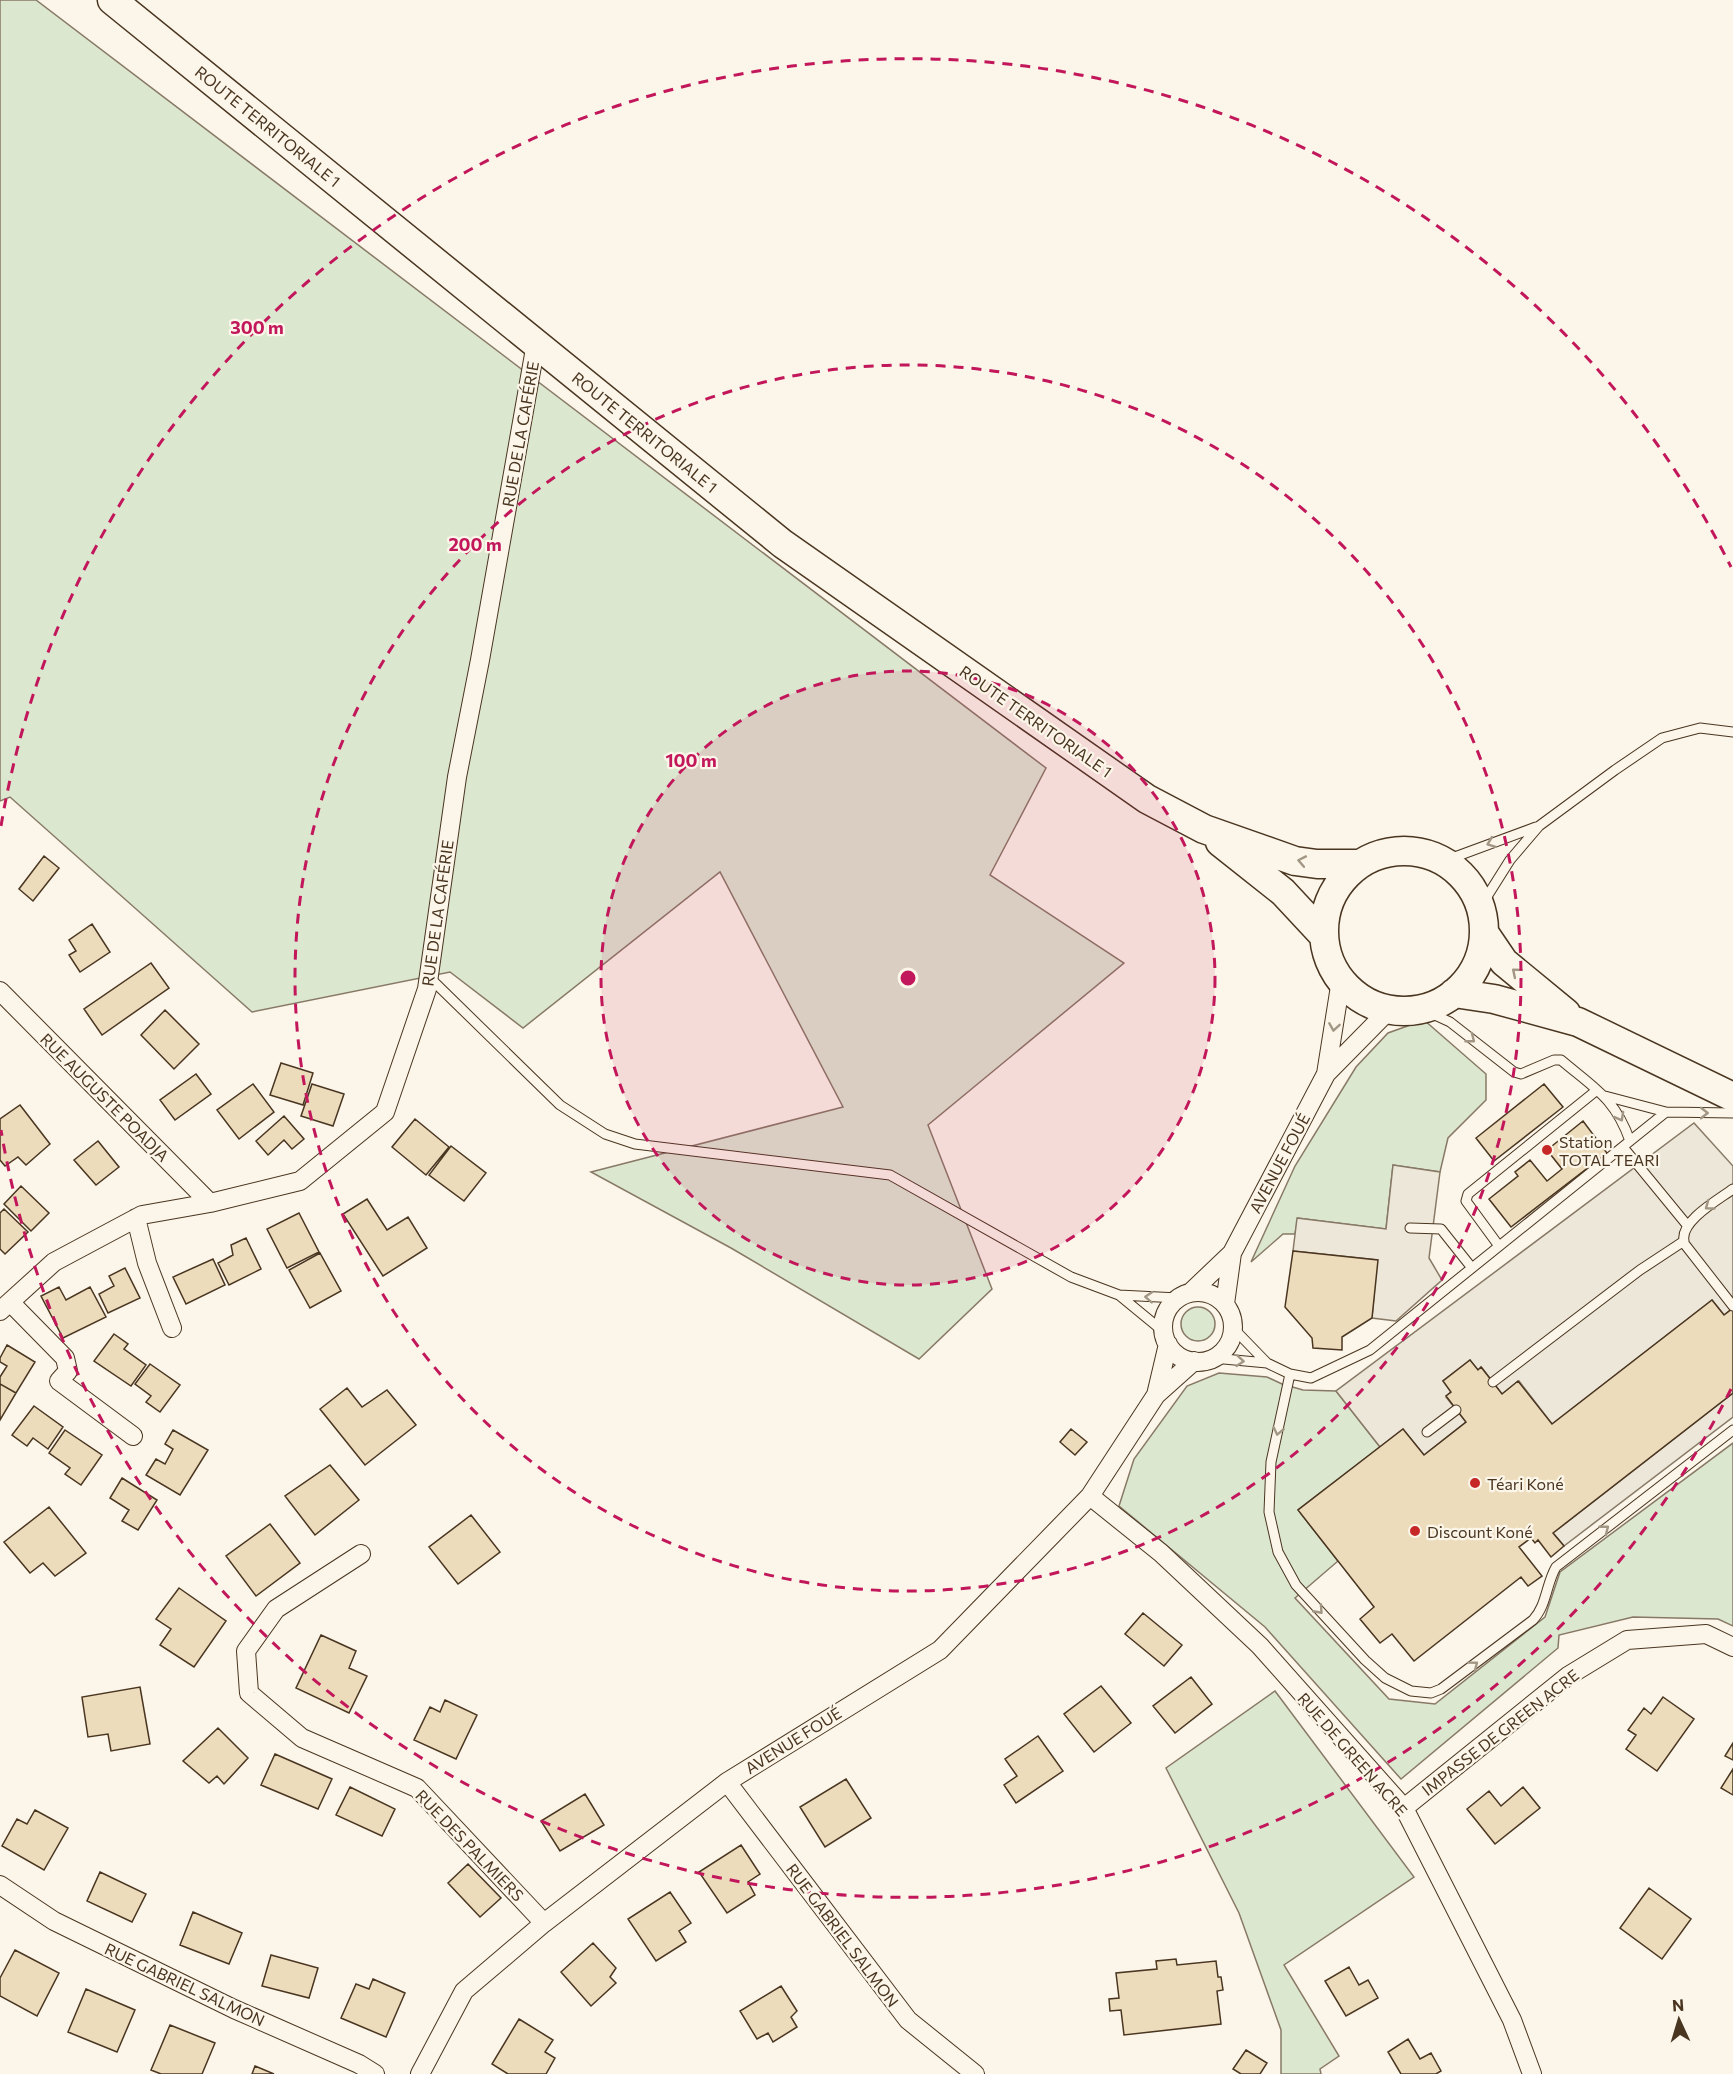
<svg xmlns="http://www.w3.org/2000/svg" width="1733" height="2074" viewBox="0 0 1733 2074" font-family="Commissioner,sans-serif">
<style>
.green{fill:#dce7d0;stroke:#887966;stroke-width:1.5}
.parking{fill:#ede7d9;stroke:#887966;stroke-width:1.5}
.building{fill:#ecdcbc;stroke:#4a3520;stroke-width:1.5}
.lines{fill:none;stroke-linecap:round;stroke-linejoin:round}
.lane-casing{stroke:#4a3520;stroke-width:11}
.street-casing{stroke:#4a3520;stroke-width:20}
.primary-casing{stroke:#4a3520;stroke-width:31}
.lane{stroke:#fbf6e9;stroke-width:9}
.street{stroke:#fbf6e9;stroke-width:18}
.primary{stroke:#fbf6e9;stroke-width:28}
.oneway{stroke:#a29684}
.ring{fill:none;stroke:#c2185b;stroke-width:3;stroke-dasharray:10 8}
.poi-dot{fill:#c62828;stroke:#fbf6e9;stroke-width:2}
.labels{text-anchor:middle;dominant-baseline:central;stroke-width:4.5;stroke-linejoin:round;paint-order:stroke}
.street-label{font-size:16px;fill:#4a3520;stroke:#fbf6e9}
.poi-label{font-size:16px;fill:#4a3520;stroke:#fbf6e9;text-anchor:start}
.centre{fill:#c2185b;stroke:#fbf6e9;stroke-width:3}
.ring-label{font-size:18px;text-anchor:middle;font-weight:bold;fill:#c2185b;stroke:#fbf6e9;stroke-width:4.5;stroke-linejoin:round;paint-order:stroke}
</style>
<rect width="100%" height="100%" fill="#fbf6e9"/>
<path class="green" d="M0 0H36L1046 768 990 875 1124 963 928 1125 992 1289 919 1359 731 1248 591 1172 843 1107 720 872 523 1028 450 972 252 1012 10 797 0 801Z
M1424 1020 1486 1074V1100L1448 1138 1440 1172 1393 1165 1386 1229 1298 1218 1295 1234H1283L1251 1262 1295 1166 1356 1067 1388 1033Z
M1181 1324a17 17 0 1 1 34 0a17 17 0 1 1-34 0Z
M1219 1373 1267 1377 1282 1384 1303 1390 1336 1391 1380 1447 1298 1510 1338 1561 1295 1598 1389 1699 1435 1704 1545 1617 1560 1572 1733 1443V1626L1718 1619 1633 1617 1559 1635 1558 1648 1401 1779 1265 1627 1119 1506 1134 1459 1187 1386Z
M1275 1691 1414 1877 1284 1965 1339 2056 1320 2069 1321 2074H1281V2030L1239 1913 1166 1768Z"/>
<path class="parking" d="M1694 1123 1733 1166V1308L1724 1315 1712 1300 1552 1424 1519 1381 1502 1394 1482 1368 1478 1370 1470 1360 1443 1381 1451 1392 1446 1397 1466 1422 1424 1455 1403 1429 1380 1447 1336 1391Z
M1393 1165 1440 1172 1429 1258 1442 1280 1396 1321 1372 1318 1377 1260 1293 1251 1297 1218 1386 1229Z
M1733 1393V1417L1564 1546 1553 1533Z"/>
<path class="building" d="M44 856 59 868 33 901 19 889Z
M92 924 110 952 80 972 69 955 76 951 69 940Z
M151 963 169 988 102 1035 84 1009Z
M165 1010 199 1044 174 1069 141 1035Z
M281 1063 313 1073 303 1105 270 1095Z
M196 1074 211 1094 175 1120 160 1100Z
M253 1084 274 1112 239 1139 217 1110Z
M312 1084 344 1094 333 1126 301 1116Z
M1544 1084 1563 1107 1494 1161 1476 1138Z
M20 1105 50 1144 26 1165 18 1157 5 1166 0 1160V1119Z
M284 1116 304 1139 292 1149 284 1140 268 1155 256 1141Z
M415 1119 449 1147 426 1175 392 1147Z
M1583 1121 1607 1153 1511 1227 1489 1199 1518 1176 1515 1172 1530 1160 1547 1181 1562 1169 1547 1150Z
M98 1141 119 1167 96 1185 74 1160Z
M451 1146 486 1173 464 1201 429 1175Z
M21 1186 49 1213 31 1231 4 1204Z
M367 1199 387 1230 408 1217 427 1248 383 1276 343 1214Z
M4 1209 28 1232 5 1254 0 1249V1213Z
M299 1213 319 1252 287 1268 267 1229Z
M246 1238 261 1269 229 1285 218 1263 233 1255 231 1245Z
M1293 1251 1378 1260 1372 1318 1342 1337V1350L1313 1348 1312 1338 1285 1307Z
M320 1253 341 1291 310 1308 289 1270Z
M213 1259 225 1285 186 1304 173 1277Z
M125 1268 140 1298 108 1313 99 1294 114 1286 109 1276Z
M59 1287 66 1300 90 1287 106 1317 63 1338 41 1296Z
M1712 1300 1724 1315 1733 1308V1393L1553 1533 1564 1546 1551 1557 1538 1540 1535 1543 1531 1538 1519 1547 1542 1576 1528 1586 1521 1577 1414 1661 1392 1634 1380 1643 1360 1619 1374 1607 1298 1510 1403 1429 1424 1455 1466 1422 1446 1396 1451 1392 1443 1381 1470 1360 1478 1370 1481 1367 1502 1394 1518 1381 1552 1424Z
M114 1334 128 1344 124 1349 146 1365 131 1386 94 1361Z
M7 1345 35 1362 16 1393 0 1384V1377L7 1366 0 1362V1358Z
M150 1364 180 1385 160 1412 146 1402 151 1396 135 1384Z
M0 1384 16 1393 0 1420Z
M347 1388 362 1407 387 1390 416 1425 365 1465 320 1409Z
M34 1406 63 1427 48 1449 33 1438 27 1446 12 1435Z
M1071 1429 1087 1442 1075 1455 1060 1442Z
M65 1430 102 1455 81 1485 65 1474 70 1468 49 1453Z
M173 1430 208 1450 180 1495 146 1475 156 1459 165 1464 173 1449 165 1444Z
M330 1465 359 1500 315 1535 285 1496Z
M122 1478 157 1500 138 1530 122 1521 129 1510 110 1498Z
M49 1507 86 1553 55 1576 43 1563 30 1573 4 1542Z
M471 1515 500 1552 458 1584 429 1547Z
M270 1524 300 1563 256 1596 226 1556Z
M179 1588 226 1621 194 1667 160 1645 171 1629 156 1619Z
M1143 1613 1182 1645 1164 1666 1125 1634Z
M321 1635 356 1651 349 1668 367 1676 349 1713 296 1688Z
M1191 1677 1212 1704 1175 1733 1153 1706Z
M1101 1686 1131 1723 1094 1752 1064 1714Z
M140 1687 150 1744 111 1751 108 1734 88 1737 82 1697Z
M1663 1697 1694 1719 1657 1771 1626 1749 1636 1735 1628 1730 1644 1708 1651 1714Z
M445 1700 477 1715 456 1759 414 1740 430 1707 440 1712Z
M218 1728 248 1758 224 1784 217 1776 209 1783 183 1761Z
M1038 1736 1063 1771 1016 1803 1004 1785 1017 1776 1005 1759Z
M1733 1743V1760L1725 1756Z
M275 1754 332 1779 318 1809 261 1785Z
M1733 1769V1795L1721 1788Z
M846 1779 871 1818 825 1847 800 1807Z
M350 1787 395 1809 382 1836 336 1815Z
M1523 1787 1540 1808 1495 1844 1467 1809 1489 1791 1501 1806Z
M585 1794 604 1825 560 1851 541 1821Z
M35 1810 68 1828 44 1870 2 1846 17 1819 27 1824Z
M741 1845 760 1874 748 1882 755 1895 727 1913 699 1872Z
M468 1864 501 1898 480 1917 448 1883Z
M100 1872 146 1894 132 1922 87 1901Z
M1649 1888 1691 1919 1662 1959 1620 1928Z
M670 1892 691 1923 679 1931 686 1942 656 1961 628 1919Z
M193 1912 242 1933 229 1964 180 1945Z
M593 1943 616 1968 610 1977 616 1983 591 2006 561 1972Z
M15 1950 59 1973 37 2016 0 1996V1978Z
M271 1955 318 1968 309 1998 262 1986Z
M1176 1959 1177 1965 1216 1961 1218 1977H1221L1223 1990 1217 1991 1221 2024 1124 2035 1121 2010 1110 2011 1109 1999 1119 1998 1116 1973 1157 1969 1156 1961Z
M1349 1967 1359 1985 1368 1980 1378 1998 1346 2016 1325 1981Z
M373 1979 405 1993 386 2037 341 2018 356 1984 369 1989Z
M781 1986 797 2011 791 2017 797 2027 773 2042 768 2033 757 2039 740 2011Z
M86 1989 135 2010 117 2052 68 2032Z
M519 2019 553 2040 545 2052 555 2058 546 2074H508L492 2064Z
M170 2025 215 2043 202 2074H161L151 2070Z
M1408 2039 1420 2059 1431 2053 1441 2071 1436 2074H1401L1388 2052Z
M1246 2050 1267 2063 1260 2074H1241L1233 2069Z
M255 2066 274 2074H252Z"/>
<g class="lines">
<g class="lane-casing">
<path id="lane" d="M1444 861 1536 827
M1481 906 1510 860 1539 826 1615 770 1662 738 1700 728 1733 732
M429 977 560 1105 605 1134 635 1144 890 1175 1071 1277 1119 1295 1178 1298
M1422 1009 1450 1022 1514 1072 1521 1074 1554 1060H1561C1594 1088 1615 1098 1630 1141
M1605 1096 1666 1112 1733 1113
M1623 1147 1687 1225
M1410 1228 1441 1229 1472 1268
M1683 1242 1733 1306
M1499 1246 1466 1201 1468 1194 1597 1090
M1119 1295 1164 1332
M1233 1328 1267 1363
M1213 1358 1267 1363 1290 1374 1311 1378 1370 1350 1666 1112
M1290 1374 1271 1462 1269 1512 1278 1552 1296 1585 1365 1660 1385 1678 1411 1691 1431 1693 1441 1689 1533 1620C1547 1605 1546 1584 1556 1567L1733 1430
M1493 1382 1640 1270 1684 1241C1680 1221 1718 1200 1733 1189
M1427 1432 1456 1410"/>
</g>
<g class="street-casing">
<path id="street" d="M0 991 210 1203
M1326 1074 1341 980
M136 1218 147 1263 172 1328
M1163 1327a35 35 0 1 1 70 0a35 35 0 1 1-70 0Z
M1190 1293 1232 1253 1326 1074 1390 1009
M10 1302 65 1358 68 1371 59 1381 133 1436
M1225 1304 1232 1253
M0 1311 54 1262 142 1215 210 1203 300 1181 385 1112 427 989 457 777 480 660 536 343
M1156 1395 1168 1344
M1090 1496 1161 1553 1260 1646 1404 1808 1512 2020 1532 2074
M361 1554 276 1609 246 1651 249 1693 302 1738 417 1788 544 1923
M727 1782 908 2020 975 2074
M1404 1808 1568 1676 1627 1640 1706 1634 1733 1647
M0 1885 54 1921 234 2009 359 2064 375 2074
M420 2074 464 1991 544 1923 727 1782 940 1650 1090 1496 1156 1395 1194 1361"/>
</g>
<g class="primary-casing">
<path id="primary" d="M112 0 783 544 1147 799 1204 829 1295 861 1317 864H1360
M1220 842 1283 892 1324 936
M1324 931a80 80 0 1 1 160 0a80 80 0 1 1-160 0Z
M1485 934 1504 962 1566 1013
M1454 993 1494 999 1578 1022 1733 1097"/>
</g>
<use href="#lane" class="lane"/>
<use href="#street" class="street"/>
<use href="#primary" class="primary"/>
</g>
<defs><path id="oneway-chevron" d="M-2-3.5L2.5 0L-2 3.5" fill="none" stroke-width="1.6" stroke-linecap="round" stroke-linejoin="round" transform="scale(1.5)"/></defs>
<g class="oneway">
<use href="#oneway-chevron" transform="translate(1491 843) rotate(159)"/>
<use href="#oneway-chevron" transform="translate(1302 861) rotate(-169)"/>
<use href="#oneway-chevron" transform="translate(1516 972) rotate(-140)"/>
<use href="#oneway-chevron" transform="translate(1334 1027) rotate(99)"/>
<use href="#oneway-chevron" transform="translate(1471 1039) rotate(38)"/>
<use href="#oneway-chevron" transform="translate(1704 1113)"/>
<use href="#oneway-chevron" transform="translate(1620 1117) rotate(61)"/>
<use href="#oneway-chevron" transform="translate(1709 1206) rotate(144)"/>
<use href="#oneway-chevron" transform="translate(1149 1297) rotate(-177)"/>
<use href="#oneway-chevron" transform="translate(1240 1361) rotate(5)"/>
<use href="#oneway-chevron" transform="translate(1278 1431) rotate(102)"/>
<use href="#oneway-chevron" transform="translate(1605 1529) rotate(-38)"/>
<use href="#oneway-chevron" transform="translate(1319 1610) rotate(48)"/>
<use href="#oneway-chevron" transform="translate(1474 1665) rotate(-37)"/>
</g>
<circle cx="908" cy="978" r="307" fill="#c2185b" fill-opacity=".12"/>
<g class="ring">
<circle cx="908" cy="978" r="307"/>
<circle cx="908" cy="978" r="613"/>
<path d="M1731 1389A920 920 0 0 1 1 1130M1 826A920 920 0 0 1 1731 567"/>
</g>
<g class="poi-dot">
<circle cx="1547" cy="1150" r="6"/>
<circle cx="1475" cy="1483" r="6"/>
<circle cx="1415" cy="1531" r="6"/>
</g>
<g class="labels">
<g class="street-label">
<text transform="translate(268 126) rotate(39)">ROUTE TERRITORIALE 1</text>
<text transform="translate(645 432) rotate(39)">ROUTE TERRITORIALE 1</text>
<text transform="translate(520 434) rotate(-80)">RUE DE LA CAFÉRIE</text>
<text transform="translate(1036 721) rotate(35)">ROUTE TERRITORIALE 1</text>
<text transform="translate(437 913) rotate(-82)">RUE DE LA CAFÉRIE</text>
<text transform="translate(105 1097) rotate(45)">RUE AUGUSTE POADJA</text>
<text transform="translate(1279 1163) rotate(-62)">AVENUE FOUÉ</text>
<text transform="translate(1500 1732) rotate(-38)">IMPASSE DE GREEN ACRE</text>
<text transform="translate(793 1740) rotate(-32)">AVENUE FOUÉ</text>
<text transform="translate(1353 1754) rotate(49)">RUE DE GREEN ACRE</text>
<text transform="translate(470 1845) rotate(46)">RUE DES PALMIERS</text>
<text transform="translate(843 1935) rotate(53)">RUE GABRIEL SALMON</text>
<text transform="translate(185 1984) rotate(25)">RUE GABRIEL SALMON</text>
</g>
<g class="poi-label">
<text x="1559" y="1141">Station<tspan x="1559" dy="18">TOTAL TEARI</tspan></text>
<text x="1487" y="1483">Téari Koné</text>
<text x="1427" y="1531">Discount Koné</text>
</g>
</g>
<circle cx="908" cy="978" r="9" class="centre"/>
<g class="ring-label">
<text x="257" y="334">300 m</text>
<text x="475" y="551">200 m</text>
<text x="691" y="767">100 m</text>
</g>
<g transform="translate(1679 2020) rotate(356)" stroke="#fbf6e9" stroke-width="4.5" paint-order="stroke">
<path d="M0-4.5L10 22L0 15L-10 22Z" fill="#4a3520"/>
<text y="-9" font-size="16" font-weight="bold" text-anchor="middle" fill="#4a3520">N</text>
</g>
</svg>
